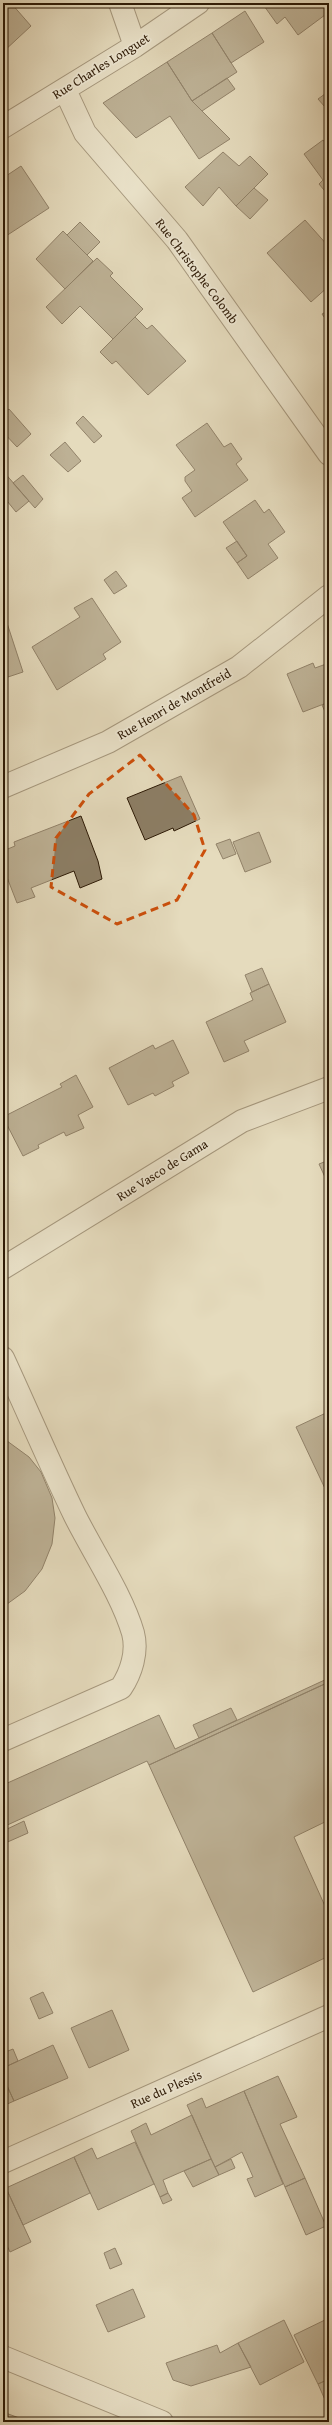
<svg xmlns="http://www.w3.org/2000/svg" width="332" height="2425" viewBox="0 0 332 2425" font-family="'Gentium Book Plus',serif">
<style>
.building{fill:#8c7e65;stroke:#2c1905}
.lines{fill:none;stroke-linecap:round;stroke-linejoin:round}
.minor-casing{stroke:#5a4a33;stroke-width:24}
.minor{stroke:#eee8d4;stroke-width:22}
.marked{fill:none;stroke:#cc4f0b;stroke-width:3;stroke-dasharray:8 5;stroke-linejoin:round}
.labels{text-anchor:middle;dominant-baseline:central;stroke-width:3.5;stroke-linejoin:round;paint-order:stroke}
.street-label{font-size:13px;fill:#2c1905;stroke:#eee8d4}
</style>
<rect width="100%" height="100%" fill="#e5dbbd"/>
<filter id="stains"><feTurbulence type="fractalNoise" baseFrequency=".005" numOctaves="4"/><feColorMatrix values="0 0 0 0 .2 0 0 0 0 .09 0 0 0 0 .02 0 0 0 .5 -.17"/></filter>
<radialGradient id="worn" r=".72"><stop offset=".6" stop-color="#630" stop-opacity="0"/><stop offset="1" stop-color="#630" stop-opacity=".3"/></radialGradient>
<path class="building" d="M3 3H11L31 26 3 52Z
M262 3H329V12L298 35 285 17 277 24Z
M245 11 264 42 231 63 212 33Z
M212 33 237 72 192 101 167 62Z
M167 62 192 101 230 139 199 159 170 116 136 138 103 103Z
M227 78 235 89 202 111 192 101Z
M329 91V104L325 107 318 99Z
M323 140 329 148V196L319 184 323 180 304 154Z
M223 152 239 166 250 156 268 174 236 206 219 187 203 206 185 187Z
M21 166 49 208 6 236 3 231V178Z
M254 188 268 200 250 219 236 206Z
M305 220 329 247V286L311 302 267 253Z
M80 222 100 242 87 255 67 235Z
M63 231 93 261 65 289 36 259Z
M97 258 113 273 110 276 143 309 113 339 80 306 62 324 46 307Z
M329 310V324L322 314Z
M135 317 147 329 152 325 186 361 148 395 116 361 112 364 100 352Z
M9 409 31 434 17 447 3 432V414Z
M83 416 102 436 94 443 76 423Z
M207 423 224 447 231 443 242 459 236 464 248 480 195 517 182 498 192 491 185 481V477L195 470 176 445Z
M65 442 81 461 68 472 50 455Z
M3 471 29 501 16 512 3 496Z
M23 475 43 499 35 508 13 483Z
M255 500 264 513 269 509 285 532 268 544 278 558 248 579 237 563 247 556 223 522Z
M237 541 247 556 237 563 226 548Z
M116 571 127 586 114 594 104 580Z
M92 598 121 642 103 654 106 659 57 690 32 647 80 617 74 608Z
M7 623 23 672 5 678 7 682 3 683V625Z
M313 663 315 668 329 663V702L303 712 287 674Z
M329 702V712L326 714 322 705Z
M181 776 200 819 174 831 173 828 145 840 127 798Z
M81 816 98 861 102 879 80 888 74 871 31 888 35 897 17 903 3 867V851L15 846 14 842Z
M259 832 271 862 245 872 233 842Z
M230 839 236 854 223 859 216 844Z
M262 968 269 984 252 992 245 975Z
M269 984 286 1022 244 1041 249 1051 224 1062 206 1022 253 1000 250 993Z
M173 1040 189 1073 172 1082 174 1086 155 1096 153 1093 128 1105 109 1068 153 1045 155 1049Z
M76 1075 93 1107 78 1115 84 1128 66 1136 64 1132 38 1145 39 1148 23 1156 3 1117 62 1087 60 1084Z
M329 1160V1186L319 1164Z
M328 1412 329 1416V1497L296 1427Z
M3 1438 29 1457 41 1472 52 1498 55 1518 52 1544 42 1569 25 1591 3 1607Z
M329 1678V1682L149 1765 147 1761 3 1827V1785L159 1715 175 1749Z
M329 1682V1820L294 1837 329 1915V1956L253 1992 149 1765Z
M231 1708 237 1720 199 1738 193 1725Z
M24 1821 28 1833 3 1844V1831Z
M43 1992 53 2013 39 2019 30 1998Z
M112 2010 129 2050 89 2068 71 2028Z
M53 2045 68 2078 14 2101 3 2077V2068Z
M13 2049 18 2061 3 2068V2053Z
M278 2076 297 2117 280 2124 305 2178 285 2187 244 2091Z
M3 2077 14 2101 3 2106Z
M244 2091 283 2184 255 2197 247 2179 253 2177 242 2152 215 2167 187 2105 202 2098 206 2108Z
M192 2115 211 2159 163 2180 168 2193 160 2197 131 2131 146 2123 151 2135Z
M135 2142 154 2184 98 2210 74 2157 92 2148 97 2159Z
M74 2157 90 2193 23 2225 6 2188Z
M211 2159 219 2175 193 2187 184 2171Z
M231 2159 235 2168 219 2175 215 2167Z
M305 2178 326 2226 306 2235 285 2187Z
M6 2188 31 2242 10 2252 3 2237V2189Z
M168 2193 172 2200 163 2204 160 2197Z
M115 2248 122 2264 110 2269 104 2253Z
M133 2289 145 2317 108 2332 96 2305Z
M329 2318V2379L318 2384 294 2335Z
M284 2320 304 2362 260 2385 238 2343Z
M238 2343 251 2367 191 2386 173 2380 166 2363 217 2345 220 2353Z
M329 2379V2404L326 2402 318 2384Z
M3 2412 30 2422H3Z"/>
<g class="lines">
<g class="minor-casing">
<path id="minor" d="M120 3 135 46
M65 90 85 133 177 240 329 454
M3 127 135 46 198 3
M3 787 108 742 239 667 329 596
M3 1268 242 1121 329 1088
M3 1358C27 1410 50 1464 75 1516 93 1552 122 1595 133 1633 138 1652 131 1673 121 1688L3 1740
M3 2162 329 2016
M3 2357 162 2422"/>
</g>
<use href="#minor" class="minor"/>
</g>
<path d="M0 0H332V2425H0ZM140 755 194 815 205 850 177 900 117 924 51 887 56 838 89 794Z" fill="#e5dbbd" fill-opacity=".55" fill-rule="evenodd"/>
<path class="marked" d="M140 755 194 815 205 850 177 900 117 924 51 887 56 838 89 794Z"/>
<g class="labels">
<g class="street-label">
<text transform="translate(101 66) rotate(-32)">Rue Charles Longuet</text>
<text transform="translate(197 271) rotate(53)">Rue Christophe Colomb</text>
<text transform="translate(174 704) rotate(-30)">Rue Henri de Montfreid</text>
<text transform="translate(162 1170) rotate(-32)">Rue Vasco de Gama</text>
<text transform="translate(166 2089) rotate(-24)">Rue du Plessis</text>
</g>
</g>
<rect width="332" height="2425" fill="none" stroke="#e5dbbd" stroke-width="16"/>
<rect x="4" y="4" width="324" height="2417" fill="none" stroke="#2c1905" stroke-width="2"/>
<rect x="8" y="8" width="316" height="2409" fill="none" stroke="#2c1905"/>
<rect width="100%" height="100%" filter="url(#stains)"/>
<rect width="100%" height="100%" fill="url(#worn)"/>
</svg>
